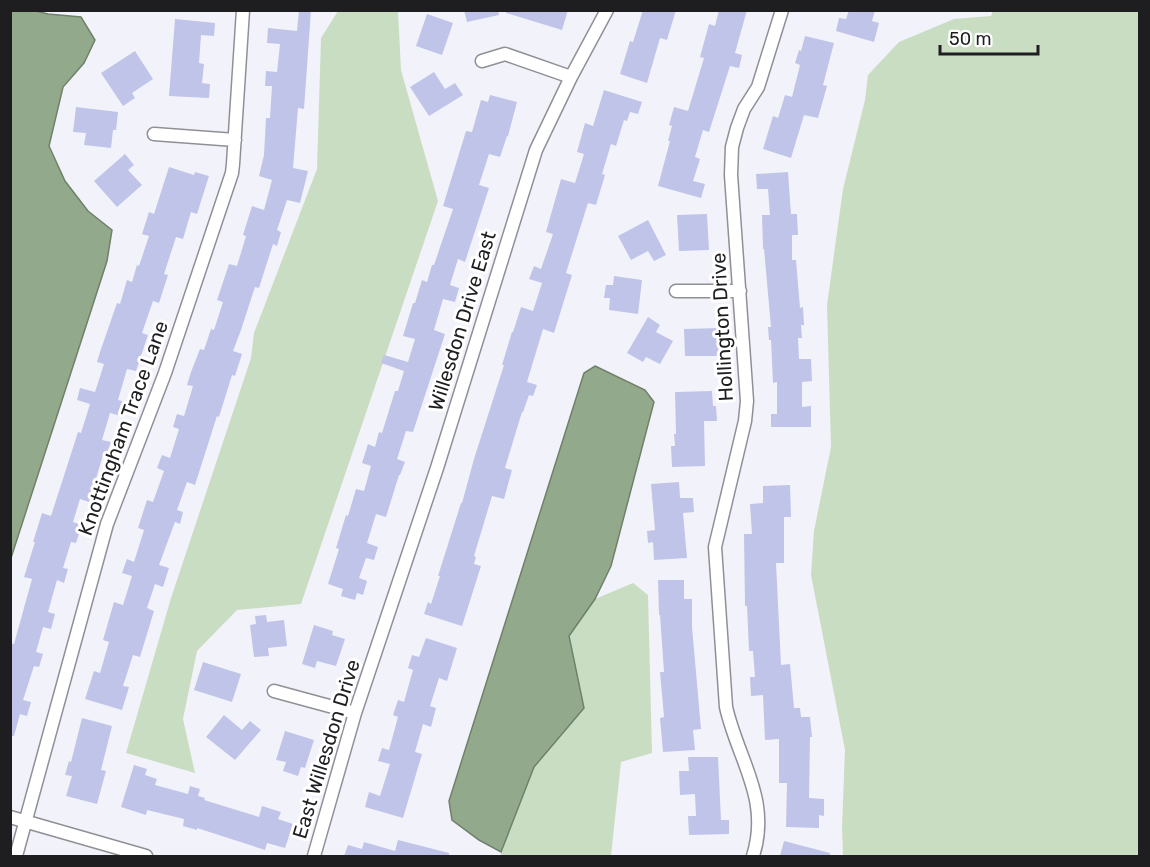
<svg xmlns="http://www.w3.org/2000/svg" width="1150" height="867" viewBox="0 0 1150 867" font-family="Rubik,sans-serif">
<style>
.green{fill:#c9ddc3}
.water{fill:#92aa8b;stroke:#6f806b;stroke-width:1.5}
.building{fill:#c0c4e8}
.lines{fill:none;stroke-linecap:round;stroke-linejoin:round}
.minor-casing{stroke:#8f9096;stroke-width:15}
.minor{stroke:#fff;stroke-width:12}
.labels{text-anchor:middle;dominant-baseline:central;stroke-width:6;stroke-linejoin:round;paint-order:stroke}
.street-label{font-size:20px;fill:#1e1e21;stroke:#fff}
</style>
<rect width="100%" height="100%" fill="#f2f3fa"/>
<path class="green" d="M338 11H398L401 70 438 201 301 604 237 610 197 651 183 719 195 773 126 753 171 598 251 358 254 333 317 169 321 38Z
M993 11H1139V856H843L842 827 845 750 811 575 814 531 831 447 827 305 843 189 865 100 868 75 899 42 954 19 991 16Z
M633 583 648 595 652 753 621 762 611 856H501V852L534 767 584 708 569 636 595 599Z"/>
<path class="water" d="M10 11H36L48 14 81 17 95 40 84 63 63 87 49 146 65 181 88 211 112 230 107 261 11 558Z
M595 366 645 390 654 402 611 566 595 599 569 636 584 708 534 767 501 852 479 840 452 820 449 801 584 373Z"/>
<path class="building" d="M299 10H311L304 109 298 108 293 168 308 171 300 203 287 200 277 230 281 232 277 246 273 244 259 288 255 287 241 330 233 351 242 354 235 376 232 375 219 417 217 416 195 485 187 482 177 510 183 512 180 524 175 522 159 565 169 568 163 587 155 584 147 608 154 611 140 657 133 655 123 686 129 687 122 710 85 699 94 671 100 673 109 642 103 640 114 602 123 605 132 576 122 573 127 559 134 562 144 530 138 528 147 500 153 502 164 471 157 468 162 455 170 458 179 429 173 427 177 414 184 416 193 386 187 385 191 372 200 349 204 350 211 329 214 330 223 302 217 300 229 264 237 266 246 236 243 235 252 206 264 210 272 180 259 176 264 155 266 118H270L272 86H265L266 71 277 72 280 44 267 43 268 28 297 31Z
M464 10H498L499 15 467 22Z
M506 10H568L562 30 506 13Z
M643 10H676L667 40 660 38 647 83 620 74 630 41 633 42Z
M719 10H747L735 53 742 55 739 68 730 66 709 132 703 130 695 157 700 159 693 181 705 184 701 198 658 186 670 141H668L672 126 669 125 674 107 688 111 704 58 700 57 709 24 715 26Z
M849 10H875L872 21 879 23 874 42 836 31 839 18 846 19Z
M427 14 453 23 442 55 416 46Z
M175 19 215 23 214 36 201 35 199 63 204 64 202 83 210 84 209 98 169 96Z
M805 36 834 43 823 85 827 86 818 118 804 115 791 158 763 149 773 116 778 118 785 95 792 97 800 65 795 63 799 50 801 51Z
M135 51 153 79 132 93 135 98 123 106 101 73Z
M434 72 445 89 455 83 463 95 429 116 410 87Z
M604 90 642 102 638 114 630 112 627 121 624 120 616 146 611 144 602 174 605 175 596 205 588 203 566 273 572 275 554 333 543 329 527 382 537 385 533 396 529 395 523 412H522L505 468 512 470 504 499 492 496 474 556 476 557 474 564 481 566 462 626 424 614 428 602 431 604 440 576H438L461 503H462L474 459 504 365H502L512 332H513L521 307 533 311 542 283 529 279 534 266 541 269 553 234 546 232 561 179 575 183 584 154 577 152 585 123 593 126Z
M490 95 517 102 508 136H507L500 157 489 154 479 185 489 188 465 262 458 259 450 285 459 288 455 302 443 299 434 330 445 334 413 432 406 431 397 459 405 462 400 475H399L386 517 376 514 367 543 378 547 374 560 366 558 359 578 367 581 363 595 357 593 355 600 341 596 343 589 328 584 339 549 336 548 346 515 348 516 356 489 364 491 371 466 362 463 368 444 375 447 379 432 382 433 395 391H398L404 371 381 363 384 355 408 362 415 339 403 336 413 303H415L422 280 427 282 432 265H434L453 209 443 206 466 131 472 132 481 100 488 102Z
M76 107 118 112 116 130H113L111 148 84 145 86 133 73 132Z
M125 154 134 165 128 170 142 185 117 207 94 181Z
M169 167 194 175 195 172 209 176 197 214 191 212 183 239 176 237 164 274 168 275 159 303 153 301 142 333 148 335 136 371 127 369 118 400 125 402 121 416 110 413 102 440 111 442 106 456 103 455 89 502 80 499 73 522 82 525 76 543 71 542 63 568 68 569 64 583 57 580 48 612 55 614 51 629 43 627 36 652 43 654 39 667 34 666 23 700 31 702 27 716 20 714 14 736H10V643L14 644 32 579 24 577 35 542H33L42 513 51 516 78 432 81 433 90 404 77 400 80 388 95 392 104 364 97 362 100 352 117 303 120 304 127 280 132 282 137 265 139 266 149 236 142 234 149 212 154 214Z
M788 172 791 214H797L798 235H792V260H796L800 308 803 307 804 325H801L802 338H798L799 359H811L812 381 802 382V407L811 406V427H771V414H777V382L773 383 771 340H769L768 327H771L764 249H763L762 215H770L768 189H757L756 174Z
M707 214 709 250 679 251 677 215Z
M648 220 666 255 654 261 648 251 631 260 618 236Z
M614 276 642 280 638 314 609 310 610 298H604L606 285H613Z
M648 317 660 325 656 332 673 341 660 364 646 357 643 362 627 353Z
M719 328V356H685L684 329Z
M712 391 713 406H716L717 421H704L705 466 672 467 671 446H675L674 434H676L675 392Z
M679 482 680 498H693L694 512 683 513 687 558 654 560 653 542 648 543 647 531 655 530 651 484Z
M790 485 791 517H784V563H776L781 665 790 664 794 708H800L801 717H810L812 737H810L809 798 824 799V816L819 815V828L786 827 787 783H779V739L765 740 763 695 751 696 750 677H755L753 651H749L747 606H745L744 534H752L750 504 763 503V486Z
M658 580H684V599H692V627L701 729 693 730 695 750 663 752 660 718 664 717 660 672H664L660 615H659Z
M266 615 267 622 284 620 287 646 268 648 269 656 254 657 250 625 256 624 255 616Z
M314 625 333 631 332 635 345 639 336 666 317 661 315 668 302 664Z
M426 638 457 648 447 681 439 678 430 706 436 708 431 727 423 724 415 752 422 754 403 818 365 807 369 792 380 796 390 764 378 761 382 748 389 750 398 717 393 715 398 700 404 702 413 670 408 668 412 655 419 657Z
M203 662 241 674 232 702 194 690Z
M224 715 242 730 250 721 261 730 235 760 206 737Z
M82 718 112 726 101 770 106 771 97 804 66 796 72 776 65 775 69 761 71 762Z
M285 731 314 740 305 768 301 767 298 776 283 771 286 762 276 760Z
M688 757H718L721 820H729V834L689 835 688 816H696L695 794 680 795 679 771H689Z
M134 765 147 769 145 775 157 779 155 785 188 794 190 786 200 789 198 796 205 798 204 800 259 817 262 806 281 812 278 819 293 824 285 848 267 843 265 850 197 828V830L183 826 184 819 147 810 146 815 121 807Z
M398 840 449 853V856H344L348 845 362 849 364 842 395 851Z
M784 841 830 853V856H780Z"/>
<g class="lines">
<g class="minor-casing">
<path id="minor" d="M482 61 505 54 571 77
M154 134 235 140
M676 291H740
M274 691 355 713
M10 817 146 856
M16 856 107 524 165 373 232 173 233 164 243 10
M314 856 355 713 437 468 536 150 571 77 607 10
M753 856C771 799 738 760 726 707L715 547 745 421 747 401 731 175 732 147 737 128 744 109 758 87 782 10"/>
</g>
<use href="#minor" class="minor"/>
</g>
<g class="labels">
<g class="street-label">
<text transform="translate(462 321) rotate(-73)">Willesdon Drive East</text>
<text transform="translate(722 327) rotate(-93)">Hollington Drive</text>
<text transform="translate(123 428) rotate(-70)">Knottingham Trace Lane</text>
<text transform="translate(326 749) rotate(-73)">East Willesdon Drive</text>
</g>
</g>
<rect width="1150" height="867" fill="none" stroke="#1e1e21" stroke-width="24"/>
<path d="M940 45v9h98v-9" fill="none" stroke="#1e1e21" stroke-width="3"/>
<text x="949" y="45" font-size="18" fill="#1e1e21" stroke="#ffffff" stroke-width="4.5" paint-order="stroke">50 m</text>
</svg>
